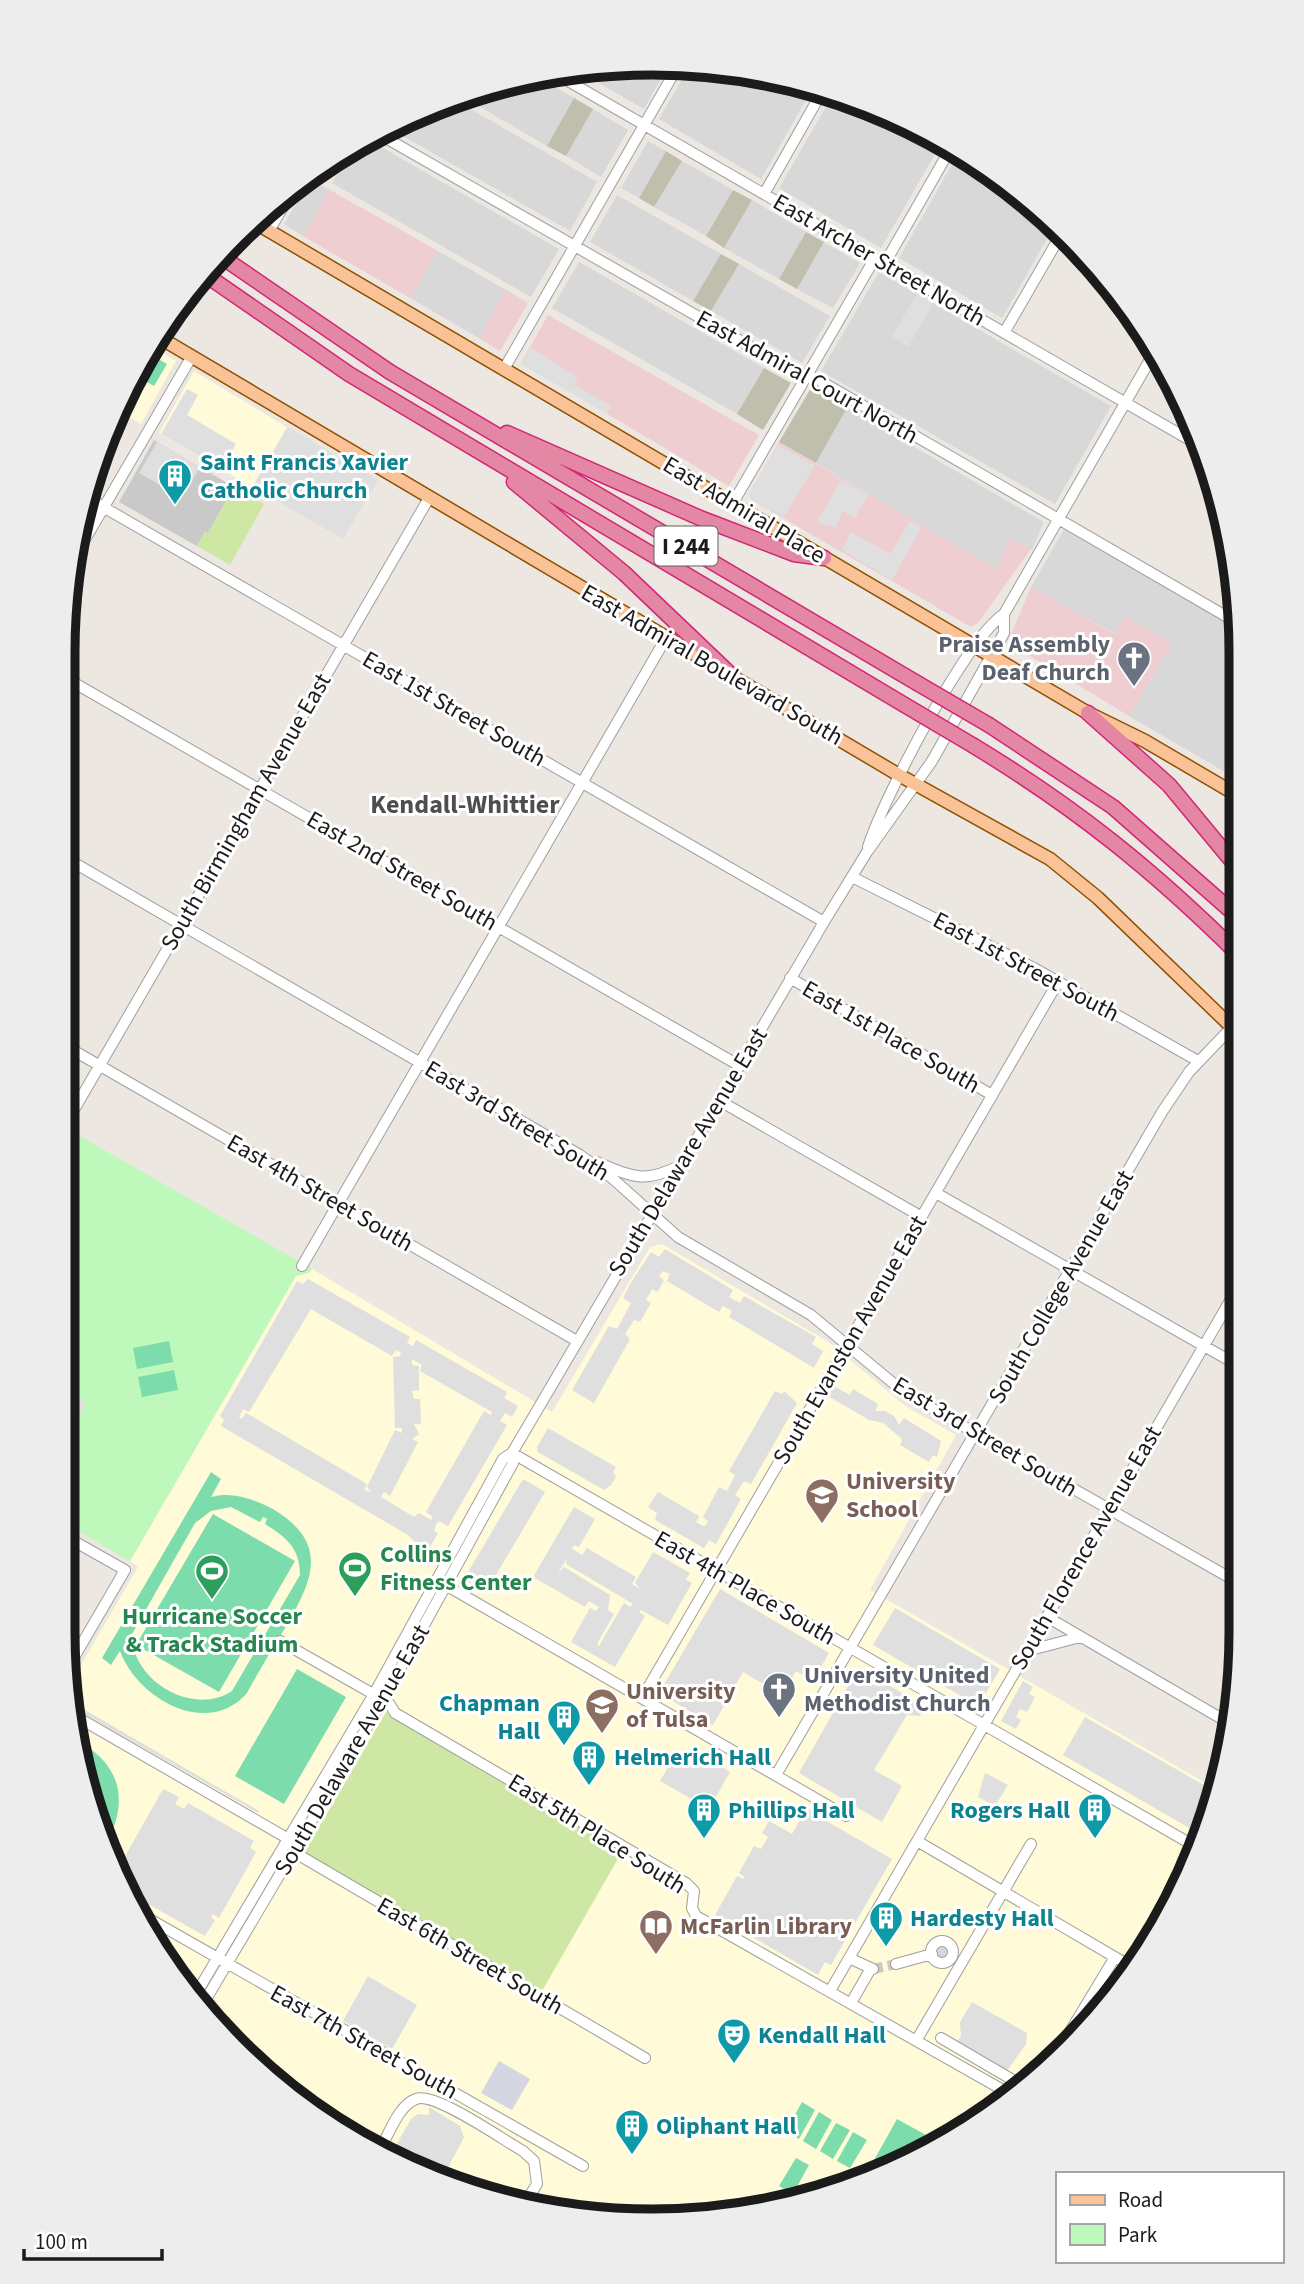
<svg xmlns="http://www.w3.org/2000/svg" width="1304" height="2284" viewBox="0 0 1304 2284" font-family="'Source Sans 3',sans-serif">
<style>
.residential{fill:#d9d8d8}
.commercial{fill:#eeced1}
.education{fill:#fffad7}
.religious{fill:#c9c9c9}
.construction{fill:#c0beac}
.grass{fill:#cee7a5}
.park{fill:#bef8bb}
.pitch{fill:#7ddcab;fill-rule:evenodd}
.parking{fill:#dfdfdf;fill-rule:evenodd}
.plaza{fill:#d4d6e2}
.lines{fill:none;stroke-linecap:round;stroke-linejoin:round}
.minor-tunnel{stroke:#cdc8c2;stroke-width:10;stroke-dasharray:10 5;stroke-linecap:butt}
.minor-casing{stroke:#9f9f9f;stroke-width:12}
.major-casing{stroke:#904f01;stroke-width:15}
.highway-casing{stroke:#d32576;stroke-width:17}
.minor{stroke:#fff;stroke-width:10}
.major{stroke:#fac397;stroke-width:12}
.highway{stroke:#e487a4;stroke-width:14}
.highway-bridge-casing{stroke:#d32576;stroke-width:17;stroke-linecap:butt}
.highway-bridge{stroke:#e487a4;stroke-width:14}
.labels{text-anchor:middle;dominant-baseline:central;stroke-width:6;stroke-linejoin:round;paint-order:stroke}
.shield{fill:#fff;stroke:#5f5f5f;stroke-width:2}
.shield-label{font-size:23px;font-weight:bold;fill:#1b1b1b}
.street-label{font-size:24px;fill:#1b1b1b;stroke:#fff}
.culture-label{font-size:24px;font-weight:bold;fill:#0d838f;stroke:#fff;text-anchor:start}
.worship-label{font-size:24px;font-weight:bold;fill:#5b616d;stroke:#fff;text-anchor:end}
.education-label{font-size:24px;font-weight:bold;fill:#785e54;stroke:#fff;text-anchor:start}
.leisure-label{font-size:24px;font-weight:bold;fill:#27864d;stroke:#fff;text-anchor:start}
.neighbourhood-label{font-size:26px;font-weight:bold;fill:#4e4e4e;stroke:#fff}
.rim{fill:none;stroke:#1b1b1b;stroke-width:9}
</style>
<rect width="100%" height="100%" fill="#ece7e0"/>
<path class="residential" d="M614 64 668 66 644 109 576 70Z
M689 67 729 68 813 88 761 179 659 119Z
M537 77 574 98 547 146 463 97 500 83Z
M834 93 943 140 881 248 779 188Z
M455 100 597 182 570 231 387 127Z
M593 109 628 130 601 177 566 156Z
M367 139 559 249 531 297 332 183 353 148Z
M648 141 666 151 639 198 621 188Z
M959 152 1055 225 1002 318 899 258Z
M682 161 733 190 706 236 654 207Z
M310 179 330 190 303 236 284 224Z
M617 195 721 254 693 301 590 242Z
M752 200 806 232 779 279 724 248Z
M824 242 860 263 833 308 797 289Z
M438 251 506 290 479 338 410 298Z
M579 262 764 368 737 414 552 308Z
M739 264 830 316 802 363 711 311Z
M879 272 1111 406 1055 504 821 371Z
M847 408 1044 522 1032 550 1011 538 997 570 816 463Z
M1064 529 1236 628 1237 779 1129 716 1172 644 1115 634 1031 587Z"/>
<path class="commercial" d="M330 190 438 251 410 298 303 236Z
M506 290 528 303 500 351 479 338Z
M548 315 759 435 729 486 521 363Z
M779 442 996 569 1011 538 1031 549 978 623 971 627 752 500 749 494Z
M1031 587 1114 634 1125 616 1172 644 1129 716 1014 646 1009 639Z"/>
<path class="education" d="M151 345 176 361 141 424 120 411 142 357Z
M194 371 287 427 252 487 159 433Z
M662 1244 830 1343 904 1405 956 1435 870 1590 1216 1789 1210 1821 1162 1927 1040 2075 877 2176 690 2220 499 2201 324 2121 184 1990 94 1821 71 1682 138 1567 130 1561 296 1275 308 1273 312 1269 552 1412 650 1247Z"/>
<path class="religious" d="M154 440 234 487 208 533 205 532 197 546 119 502Z"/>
<path class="construction" d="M574 98 593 109 566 156 547 146Z
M666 151 682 161 654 207 639 198Z
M733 190 752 200 724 248 706 236Z
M806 232 824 242 797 289 779 279Z
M721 254 739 264 711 311 693 301Z
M764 368 791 383 763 430 737 414Z
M811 388 847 408 816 463 779 442Z"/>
<path class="grass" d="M234 487 264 504 230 565 197 546 205 532 208 533Z
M386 1712 623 1850 542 1991 304 1853Z"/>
<path class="park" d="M64 1127 312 1269 308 1273 296 1276 130 1561 63 1522Z"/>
<path class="pitch" d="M146 352 167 364 154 386 135 375Z
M169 1341 173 1362 137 1369 133 1348Z
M174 1370 178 1390 142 1397 138 1377Z
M211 1472 221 1479 211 1497C232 1491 254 1499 273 1509 331 1544 312 1581 285 1628 272 1649 259 1671 247 1693 207 1739 137 1698 120 1651L111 1665 102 1658ZM231 1507 260 1522 263 1517 267 1519 265 1524C286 1537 300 1548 300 1575L232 1691C193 1717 131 1681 132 1634L195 1523 211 1511Z
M213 1514 295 1561 219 1692 136 1645Z
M297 1669 346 1697 284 1804 235 1776Z
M81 1743C123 1767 128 1804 106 1844L94 1821Z
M802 2102 815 2110 799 2139 786 2131Z
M819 2112 832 2120 816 2149 803 2141Z
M897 2119 935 2140 877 2176 863 2180Z
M836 2123 850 2130 833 2159 820 2151Z
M853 2132 867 2140 850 2168 837 2161Z
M796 2158 809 2165 793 2194 779 2186Z"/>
<path class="parking" d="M917 294 933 304 908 347 892 336Z
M531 348 578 377 571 389 575 385 611 406 607 414 521 364Z
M187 389 198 395 187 415 236 444 222 469 161 434Z
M288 427 378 480 343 539 253 487Z
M157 442 200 467 185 493 170 485 167 489 139 473Z
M778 445 815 465 784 517 753 500 749 494Z
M841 480 868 495 855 518 843 511 835 527 817 522Z
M910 521 921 528 892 580 842 550 851 532 890 554Z
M665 1249 733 1290 729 1297 740 1303 744 1296 816 1337 812 1344 823 1351 814 1368 729 1317 732 1311 723 1306 719 1312 667 1281 670 1274 663 1271 659 1276 664 1280 658 1292 652 1289 646 1300 651 1303 640 1322 634 1320 625 1334 630 1339 594 1403 572 1390 609 1326 617 1329 631 1303 623 1298 630 1284 651 1252 659 1257Z
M308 1279 410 1337 407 1343 413 1346 416 1340 507 1392 504 1398 518 1406 512 1417 505 1413 500 1421 507 1425 448 1526 439 1521 436 1524 434 1531 438 1533 426 1554 408 1535 221 1426 224 1420 220 1416 297 1281 303 1284ZM311 1309 392 1356 396 1350 401 1353 400 1356 393 1357 395 1428H402V1433L395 1430 367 1487 371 1492 364 1490 367 1484 246 1413 242 1419 239 1417 243 1409 249 1412ZM412 1359 422 1365 420 1371 492 1412 491 1415 484 1411 426 1512 433 1517 431 1520 419 1513 414 1517 381 1497 384 1492 390 1496 418 1442 412 1439 419 1434 414 1424H421L420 1399H414L412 1391 419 1390V1366L412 1365Z
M834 1386 850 1395 853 1389 878 1404 875 1411H885L894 1416 899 1425 904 1418 941 1441 937 1457 933 1455 929 1462 900 1445 902 1439 883 1423 869 1420 828 1396Z
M63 1390 86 1403 63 1443Z
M775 1391 782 1394 784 1391 797 1403 751 1484 744 1481 735 1495 741 1499 716 1544 709 1540 704 1548 655 1520 657 1513 648 1507 658 1492 699 1516 696 1522 703 1526 706 1525 708 1521 703 1517 719 1487 727 1491 735 1475 729 1471Z
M548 1428 616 1467 613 1472 616 1477 611 1485 604 1490 538 1452 537 1447Z
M523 1479 545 1492 486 1592 464 1579Z
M574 1507 595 1519 579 1547 574 1545 572 1549 582 1555 587 1548 636 1577 632 1584 640 1589 635 1583 653 1552 690 1573 686 1580 692 1583 668 1625 641 1610 639 1612 645 1616 615 1667 571 1642 590 1608 596 1611 599 1607 589 1601 585 1607 533 1577ZM567 1558 566 1564 633 1604 630 1607 624 1603 599 1646 597 1644 614 1614 608 1610 610 1595 564 1567 558 1573Z
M720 1589 829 1653 813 1681 796 1671 782 1695 743 1672 713 1725 659 1693Z
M895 1608 1000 1669 983 1698H979L975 1704 873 1645Z
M859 1667 925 1707 920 1716 907 1715 874 1770 902 1786 882 1822 799 1773Z
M1023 1681 1033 1687 1029 1694 1035 1697 1027 1712 1020 1709 1016 1717 1021 1720 1016 1729 1001 1721Z
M78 1706 259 1811 258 1813 76 1709Z
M1085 1717 1216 1792 1203 1836 1063 1755Z
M678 1750 693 1759 696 1751 730 1772 709 1809 660 1781Z
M985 1773 1008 1785 995 1806 978 1797Z
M163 1789 179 1797 175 1804 184 1809 188 1803 254 1841 250 1848 256 1852 219 1918 213 1914 211 1918 215 1920 205 1936 134 1896 119 1867Z
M806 1809 892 1859 831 1965 825 1962 818 1975 715 1915 737 1876 743 1879 745 1877 739 1873 754 1846 761 1849 768 1837 762 1833 769 1821 792 1834Z
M368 1976 417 2005 392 2049 343 2021Z
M972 2002 1027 2033 1026 2044 1007 2071 957 2042 961 2036 960 2022Z
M429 2107 460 2126 464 2137 448 2168 450 2178 392 2152 411 2119 418 2114 429 2115Z"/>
<path class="plaza" d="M927 1952a15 15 0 1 1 30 0a15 15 0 1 1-30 0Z
M499 2061 530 2079 512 2110 481 2093Z"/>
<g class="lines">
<path class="minor-tunnel" d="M873 1969 896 1964"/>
<g class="minor-casing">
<path id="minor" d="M556 74 1202 447
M377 133 795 372 817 379 1236 622
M764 194 823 90
M269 231 297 183
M885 263 952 146
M1004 333 1063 231
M504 369 678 66
M84 496 824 922
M733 503 875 258
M73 560 192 356
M64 677 740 1066
M868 847C883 799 966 639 1004 614
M64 857 580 1155 612 1178 678 1237 811 1315 905 1393 1239 1583
M852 877 1034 968 1198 1061
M790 978 992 1095
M64 1045 577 1341
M720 1101 922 1217
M64 1127 429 498
M597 1162C633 1177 644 1184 681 1165
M936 1193 1239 1366
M302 1266 666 638
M512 1453 1198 1848
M63 1535 125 1570 69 1666
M442 1583 846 1816
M1047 1617 1229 1723
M280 1641 389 1703 395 1713 686 1883 694 1891 692 1908 696 1916 1010 2094
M1027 1651 1080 1637
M642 1698 1058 982
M77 1717 292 1841
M776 1775 1162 1112 1189 1072 1232 1027
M917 1841 1130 1966
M297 1854 645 2058
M146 1917 583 2166
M931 1952a11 11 0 1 1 22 0a11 11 0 1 1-22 0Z
M849 1958 873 1969
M896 1964 932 1954
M830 1991 1238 1287
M193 1999 374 1694 503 1459 512 1453 824 922 867 852 932 761 1004 633V614L1155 351
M851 2003 870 1970
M202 2006 383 1700 513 1463 512 1453
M941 2038 1023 2086
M916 2041 1031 1844
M1054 2058 1115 1957
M381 2147C390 2132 399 2105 416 2099 434 2091 503 2140 523 2151L534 2161 537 2184 525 2203"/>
</g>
<g class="major-casing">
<path id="major" d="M254 222 1088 713 1145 741 1237 795
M157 336 899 775 1050 859 1098 898 1238 1033"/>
</g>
<g class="highway-casing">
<path id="highway" d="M219 255 390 372 917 683
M203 273 349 374 903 704
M507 433 700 518 794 554 824 558
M514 482 624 573 731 675
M1088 713 1169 785 1237 867
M989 725 1113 807 1237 916
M974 746C1076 808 1152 869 1237 953"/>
</g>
<use href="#minor" class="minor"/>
<use href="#major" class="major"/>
<use href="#highway" class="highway"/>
<g class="highway-bridge-casing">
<path id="highway-bridge" d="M917 683 989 725
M903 704 974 746"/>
</g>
<use href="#highway-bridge" class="highway-bridge"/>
</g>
<defs>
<g id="building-pin" transform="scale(1.75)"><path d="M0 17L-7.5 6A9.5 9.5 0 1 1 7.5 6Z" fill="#0f9aa8" stroke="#fff"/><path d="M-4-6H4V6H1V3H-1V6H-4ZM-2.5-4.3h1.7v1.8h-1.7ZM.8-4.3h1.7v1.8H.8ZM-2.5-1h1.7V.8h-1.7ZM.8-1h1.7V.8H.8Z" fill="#fff"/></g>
<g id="church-pin" transform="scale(1.75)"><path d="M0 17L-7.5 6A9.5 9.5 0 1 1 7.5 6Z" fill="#6b7280" stroke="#fff"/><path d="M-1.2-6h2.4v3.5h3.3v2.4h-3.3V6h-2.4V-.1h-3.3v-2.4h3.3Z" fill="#fff"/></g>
<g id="school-pin" transform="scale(1.75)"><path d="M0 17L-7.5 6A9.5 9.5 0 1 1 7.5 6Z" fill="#8d6e63" stroke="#fff"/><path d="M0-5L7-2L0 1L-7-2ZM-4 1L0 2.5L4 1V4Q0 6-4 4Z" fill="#fff"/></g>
<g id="stadium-pin" transform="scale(1.75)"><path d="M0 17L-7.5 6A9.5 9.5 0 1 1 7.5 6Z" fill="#2e9e5b" stroke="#fff"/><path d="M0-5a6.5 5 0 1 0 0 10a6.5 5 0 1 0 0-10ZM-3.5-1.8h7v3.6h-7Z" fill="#fff"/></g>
<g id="university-pin" transform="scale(1.75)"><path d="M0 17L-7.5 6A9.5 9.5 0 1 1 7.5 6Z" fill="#8d6e63" stroke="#fff"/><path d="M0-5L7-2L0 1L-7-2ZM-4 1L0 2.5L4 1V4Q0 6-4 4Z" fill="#fff"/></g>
<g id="library-pin" transform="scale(1.75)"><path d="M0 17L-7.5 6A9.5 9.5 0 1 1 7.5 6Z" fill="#8d6e63" stroke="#fff"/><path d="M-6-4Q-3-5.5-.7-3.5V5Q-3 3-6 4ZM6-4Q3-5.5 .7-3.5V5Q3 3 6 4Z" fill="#fff"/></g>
<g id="theatre-pin" transform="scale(1.75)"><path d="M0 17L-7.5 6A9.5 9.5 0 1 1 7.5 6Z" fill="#0f9aa8" stroke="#fff"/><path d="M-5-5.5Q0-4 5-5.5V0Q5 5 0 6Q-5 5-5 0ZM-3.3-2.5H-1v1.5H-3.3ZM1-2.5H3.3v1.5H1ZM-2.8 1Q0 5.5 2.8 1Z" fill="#fff"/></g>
</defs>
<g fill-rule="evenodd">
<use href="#building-pin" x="175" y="476"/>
<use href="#church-pin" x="1134" y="658"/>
<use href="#school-pin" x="822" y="1495"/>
<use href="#stadium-pin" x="355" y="1568"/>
<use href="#stadium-pin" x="212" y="1571"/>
<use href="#church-pin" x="779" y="1689"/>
<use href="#university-pin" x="602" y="1705"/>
<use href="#building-pin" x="564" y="1717"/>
<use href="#building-pin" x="589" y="1757"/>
<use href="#building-pin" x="704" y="1810"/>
<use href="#building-pin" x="1095" y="1810"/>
<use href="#building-pin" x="886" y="1918"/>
<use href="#library-pin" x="656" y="1926"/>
<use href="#theatre-pin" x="734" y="2035"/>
<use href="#building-pin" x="632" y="2126"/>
</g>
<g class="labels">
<rect class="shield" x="654.5" y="526.5" width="63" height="39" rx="5"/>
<g class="shield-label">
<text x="686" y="546">I 244</text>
</g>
<g class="street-label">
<text transform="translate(879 260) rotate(30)">East Archer Street North</text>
<text transform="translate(807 377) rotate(29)">East Admiral Court North</text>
<text transform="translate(744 510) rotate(31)">East Admiral Place</text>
<text transform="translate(712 665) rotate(30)">East Admiral Boulevard South</text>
<text transform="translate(454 709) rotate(30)">East 1st Street South</text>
<text transform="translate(246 812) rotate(-60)">South Birmingham Avenue East</text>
<text transform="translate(402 871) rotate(30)">East 2nd Street South</text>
<text transform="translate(1026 967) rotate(28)">East 1st Street South</text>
<text transform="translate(891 1037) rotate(30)">East 1st Place South</text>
<text transform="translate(517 1121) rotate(31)">East 3rd Street South</text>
<text transform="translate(688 1152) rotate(-59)">South Delaware Avenue East</text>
<text transform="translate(320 1193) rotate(30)">East 4th Street South</text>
<text transform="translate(1061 1287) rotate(-60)">South College Avenue East</text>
<text transform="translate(850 1340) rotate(-60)">South Evanston Avenue East</text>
<text transform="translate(985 1437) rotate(31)">East 3rd Street South</text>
<text transform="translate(1086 1548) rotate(-60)">South Florence Avenue East</text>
<text transform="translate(745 1588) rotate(30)">East 4th Place South</text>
<text transform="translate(352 1750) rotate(-60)">South Delaware Avenue East</text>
<text transform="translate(597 1834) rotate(32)">East 5th Place South</text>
<text transform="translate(470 1956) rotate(30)">East 6th Street South</text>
<text transform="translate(364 2042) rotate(29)">East 7th Street South</text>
</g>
<g class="culture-label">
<text x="200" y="462">Saint Francis Xavier<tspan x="200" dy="28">Catholic Church</tspan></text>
<text x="540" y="1703" text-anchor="end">Chapman<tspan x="540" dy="28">Hall</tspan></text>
<text x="614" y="1757">Helmerich Hall</text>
<text x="728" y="1810">Phillips Hall</text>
<text x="1070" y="1810" text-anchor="end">Rogers Hall</text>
<text x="910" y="1918">Hardesty Hall</text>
<text x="758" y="2035">Kendall Hall</text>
<text x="656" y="2126">Oliphant Hall</text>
</g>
<g class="worship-label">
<text x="1110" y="644">Praise Assembly<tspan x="1110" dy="28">Deaf Church</tspan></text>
<text x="804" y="1675" text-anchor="start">University United<tspan x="804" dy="28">Methodist Church</tspan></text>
</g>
<g class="education-label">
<text x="846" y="1481">University<tspan x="846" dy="28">School</tspan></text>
<text x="626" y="1691">University<tspan x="626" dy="28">of Tulsa</tspan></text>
<text x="680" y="1926">McFarlin Library</text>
</g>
<g class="leisure-label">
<text x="380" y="1554">Collins<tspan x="380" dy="28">Fitness Center</tspan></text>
<text x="212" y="1616" text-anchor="middle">Hurricane Soccer<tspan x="212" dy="28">&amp; Track Stadium</tspan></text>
</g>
<g class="neighbourhood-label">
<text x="465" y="804">Kendall-Whittier</text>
</g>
</g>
<path d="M0 0H1304V2284H0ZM652 75H652A577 577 0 0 1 1229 652V1632A577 577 0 0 1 652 2209H652A577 577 0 0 1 75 1632V652A577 577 0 0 1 652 75Z" fill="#ededed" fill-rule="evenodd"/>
<path class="rim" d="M652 75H652A577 577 0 0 1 1229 652V1632A577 577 0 0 1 652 2209H652A577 577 0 0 1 75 1632V652A577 577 0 0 1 652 75Z"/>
<rect x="1056" y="2172" width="228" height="91" fill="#ffffff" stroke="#a4a4a4" stroke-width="2"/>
<rect x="1070" y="2195" width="35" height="10" fill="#fac397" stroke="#a4a4a4" stroke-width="2"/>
<text x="1118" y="2207" font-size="21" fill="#1b1b1b">Road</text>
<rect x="1070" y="2224" width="35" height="21" fill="#bef8bb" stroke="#a4a4a4" stroke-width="2"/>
<text x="1118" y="2242" font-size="21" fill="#1b1b1b">Park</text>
<path d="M24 2249v10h138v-10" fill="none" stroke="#1b1b1b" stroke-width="3.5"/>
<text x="35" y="2249" font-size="21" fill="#1b1b1b" stroke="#ffffff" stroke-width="5" paint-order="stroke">100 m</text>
</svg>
